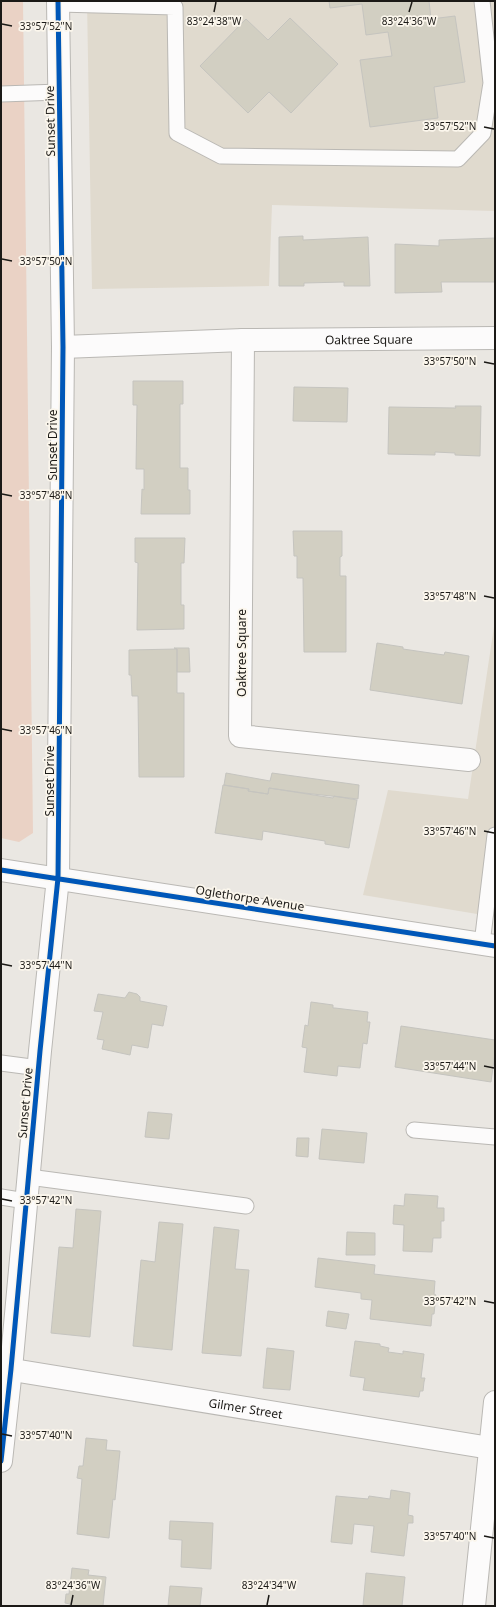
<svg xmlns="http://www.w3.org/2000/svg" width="496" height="1607" viewBox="0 0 496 1607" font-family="'Noto Sans',sans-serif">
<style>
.built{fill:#e0dace}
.green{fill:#ead2c5}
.building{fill:#d2cfc2;stroke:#c5c4bf}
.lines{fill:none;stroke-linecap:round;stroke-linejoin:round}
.service-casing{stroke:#bab8b4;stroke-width:17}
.minor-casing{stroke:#bab8b4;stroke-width:24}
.tertiary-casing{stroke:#bab8b4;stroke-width:24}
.secondary-casing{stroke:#bab8b4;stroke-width:24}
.service{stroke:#fcfbfb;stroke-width:15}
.minor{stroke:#fcfbfb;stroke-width:22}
.tertiary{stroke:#fcfbfb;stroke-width:22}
.secondary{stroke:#fcfbfb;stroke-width:22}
.cycleway-casing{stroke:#fbf6ec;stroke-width:8}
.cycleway{stroke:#0057b8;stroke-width:5}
.ticks{fill:none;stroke:#1b1916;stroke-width:1.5}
.labels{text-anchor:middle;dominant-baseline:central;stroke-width:3.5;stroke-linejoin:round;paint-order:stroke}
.street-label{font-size:12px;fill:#1b1916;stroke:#fbf6ec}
.ticks-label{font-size:10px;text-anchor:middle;fill:#1b1916;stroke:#fbf6ec;stroke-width:3.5;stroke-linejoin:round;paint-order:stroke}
</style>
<rect width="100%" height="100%" fill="#eae7e2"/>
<path class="built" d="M87 1H495V211L272 205 269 286 92 289Z
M495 620V917L363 895 388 790 468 799Z"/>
<path class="green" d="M1 1H23L33 833 19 842 1 838Z"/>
<path class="building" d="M329 1H429L431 19 455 16 465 82 434 87 438 118 370 127 360 60 392 56 388 32 366 35 362 4 330 8Z
M290 18 338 64 291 113 269 92 248 113 200 66 246 19 268 40Z
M303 236V240L368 237 370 286H344V282L304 283V286H279V237Z
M495 238V282H441L442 292 395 293V244L439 246V240Z
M133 381H183V404H180V468H188V490H190V514H141L142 489 144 490V469H136L137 405H133Z
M294 387 348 388 347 422 293 421Z
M455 406H481L480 456 455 455V453L435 452V455L388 454 389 407 456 408Z
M293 531H342V556L340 557V576H346V652H304L303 578H297V556H294Z
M135 538H185L184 563H181V605H184V629L137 630 138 563 135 562Z
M377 643 403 647V649L444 655 445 652 469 656 462 704 370 690Z
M174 648H189L190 672H177V649Z
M177 649V693H184V777H139L138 696H132L131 675H129V650Z
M226 773 270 781 272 773 359 785 358 799 304 793 269 788 268 794 248 791 249 789 224 785Z
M223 785 249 789 248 791 268 794 269 788 333 798 334 796 357 800 349 848 325 844V841L263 831 262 840 215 833Z
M129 992 137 994 140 997V1001L167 1006 163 1026 152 1024 148 1048 132 1045 130 1055 102 1049 104 1040 97 1039 103 1012 94 1011 98 994 125 998Z
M311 1002 333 1005V1008H335L368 1012 367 1022H370L367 1044 363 1043 360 1068 338 1066 337 1076 304 1072 307 1048 302 1047 305 1025 308 1026Z
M401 1026 495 1040V1053L491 1082 395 1067Z
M148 1112 172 1114 169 1139 145 1137Z
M322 1129 367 1133 364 1163 319 1159Z
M297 1138H309L308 1157 296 1156Z
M405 1194 438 1196 437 1208H444V1221H441V1238H433L432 1252 403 1251 404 1225 393 1224 394 1205 404 1206Z
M76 1209 101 1211 90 1337 51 1333 59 1247 73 1248Z
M159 1222 183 1224 172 1350 133 1346 141 1260 155 1262Z
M214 1227 239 1230 235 1269 249 1270 241 1356 202 1353Z
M347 1232 375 1233V1255H346Z
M318 1258 375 1265 374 1274 435 1281 434 1294 436 1295 434 1314H432L431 1326 370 1319 372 1300 361 1299V1293L315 1287Z
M328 1311 349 1314 346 1329 326 1326Z
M355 1341 380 1344V1346L389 1348 388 1352 403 1354V1351L424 1354 421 1378H425L424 1382 423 1391H420L419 1397 363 1390 365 1378 350 1376Z
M267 1348 294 1351 290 1390 263 1388Z
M86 1438 107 1440 106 1450 120 1451 115 1500 113 1499 109 1538 77 1534 82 1479 77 1478 79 1466H83Z
M391 1490 410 1493 408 1515 413 1516V1523H408L404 1556 371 1552 374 1526 354 1524 352 1544 331 1542 336 1496 368 1499 369 1496 390 1499Z
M170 1521 213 1523 211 1569 181 1567 182 1540 169 1539Z
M72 1568 89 1570 88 1575 106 1577 103 1606H70V1604L65 1603 66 1594H69Z
M366 1573 405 1577 402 1606H363Z
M170 1586 202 1588 200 1606H168Z"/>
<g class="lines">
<g class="service-casing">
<path id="service" d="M58 4 175 7 177 133 221 156 458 159 483 133 491 83 482 1
M1 94 60 92
M482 944 495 835
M1 1063 39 1068
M414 1130 495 1137
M29 1177 246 1206
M1 1197 26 1201"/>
</g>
<g class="minor-casing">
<g id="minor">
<path d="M243 340 240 736 469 760"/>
<path id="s1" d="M63 347 243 340 495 338"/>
<path id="s2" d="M1 1368 490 1448"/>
<path d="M474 1606 495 1402"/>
</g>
</g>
<g class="tertiary-casing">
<path id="tertiary" d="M1 1461 11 1369 40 1051 58 878 63 347 58 1"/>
</g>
<g class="secondary-casing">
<path id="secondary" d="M1 870 495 946"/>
</g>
<use href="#service" class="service"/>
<use href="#minor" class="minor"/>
<use href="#tertiary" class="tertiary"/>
<use href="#secondary" class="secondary"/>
<g class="cycleway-casing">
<path id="cycleway" d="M1 870 495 946
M1 1461 11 1369 40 1051 58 878 63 347 58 1"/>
</g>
<use href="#cycleway" class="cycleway"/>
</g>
<path class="ticks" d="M214 12 216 2M409 12 412 2M2 24 12 26M484 127 494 129M2 259 12 261M484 362 494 364M2 494 12 496M484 596 494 598M2 729 12 731M484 831 494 833M2 964 12 966M484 1066 494 1068M2 1199 12 1201M484 1301 494 1303M2 1434 12 1436M484 1536 494 1538M71 1605 73 1595M267 1605 269 1595"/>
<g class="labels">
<g class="street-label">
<text transform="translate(50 121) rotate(-91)">Sunset Drive</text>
<text stroke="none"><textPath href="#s1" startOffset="306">Oaktree Square</textPath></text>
<text transform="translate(52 445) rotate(-90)">Sunset Drive</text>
<text transform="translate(241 653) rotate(-90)">Oaktree Square</text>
<text transform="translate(49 781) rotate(-90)">Sunset Drive</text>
<text transform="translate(250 898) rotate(9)">Oglethorpe Avenue</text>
<text transform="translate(25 1103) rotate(-85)">Sunset Drive</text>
<text stroke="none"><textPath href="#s2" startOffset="248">Gilmer Street</textPath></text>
</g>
</g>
<g class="ticks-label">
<text x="214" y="25">83°24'38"W</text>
<text x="409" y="25">83°24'36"W</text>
<text x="46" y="30">33°57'52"N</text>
<text x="450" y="130">33°57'52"N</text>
<text x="46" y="265">33°57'50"N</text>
<text x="450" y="365">33°57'50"N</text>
<text x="46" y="499">33°57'48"N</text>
<text x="450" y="600">33°57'48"N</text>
<text x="46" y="734">33°57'46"N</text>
<text x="450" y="835">33°57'46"N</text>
<text x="46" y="969">33°57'44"N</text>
<text x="450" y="1070">33°57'44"N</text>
<text x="46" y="1204">33°57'42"N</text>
<text x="450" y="1305">33°57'42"N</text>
<text x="46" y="1439">33°57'40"N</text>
<text x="450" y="1540">33°57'40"N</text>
<text x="73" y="1589">83°24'36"W</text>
<text x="269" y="1589">83°24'34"W</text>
</g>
<rect width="496" height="1607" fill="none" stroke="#1b1916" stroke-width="4"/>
</svg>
